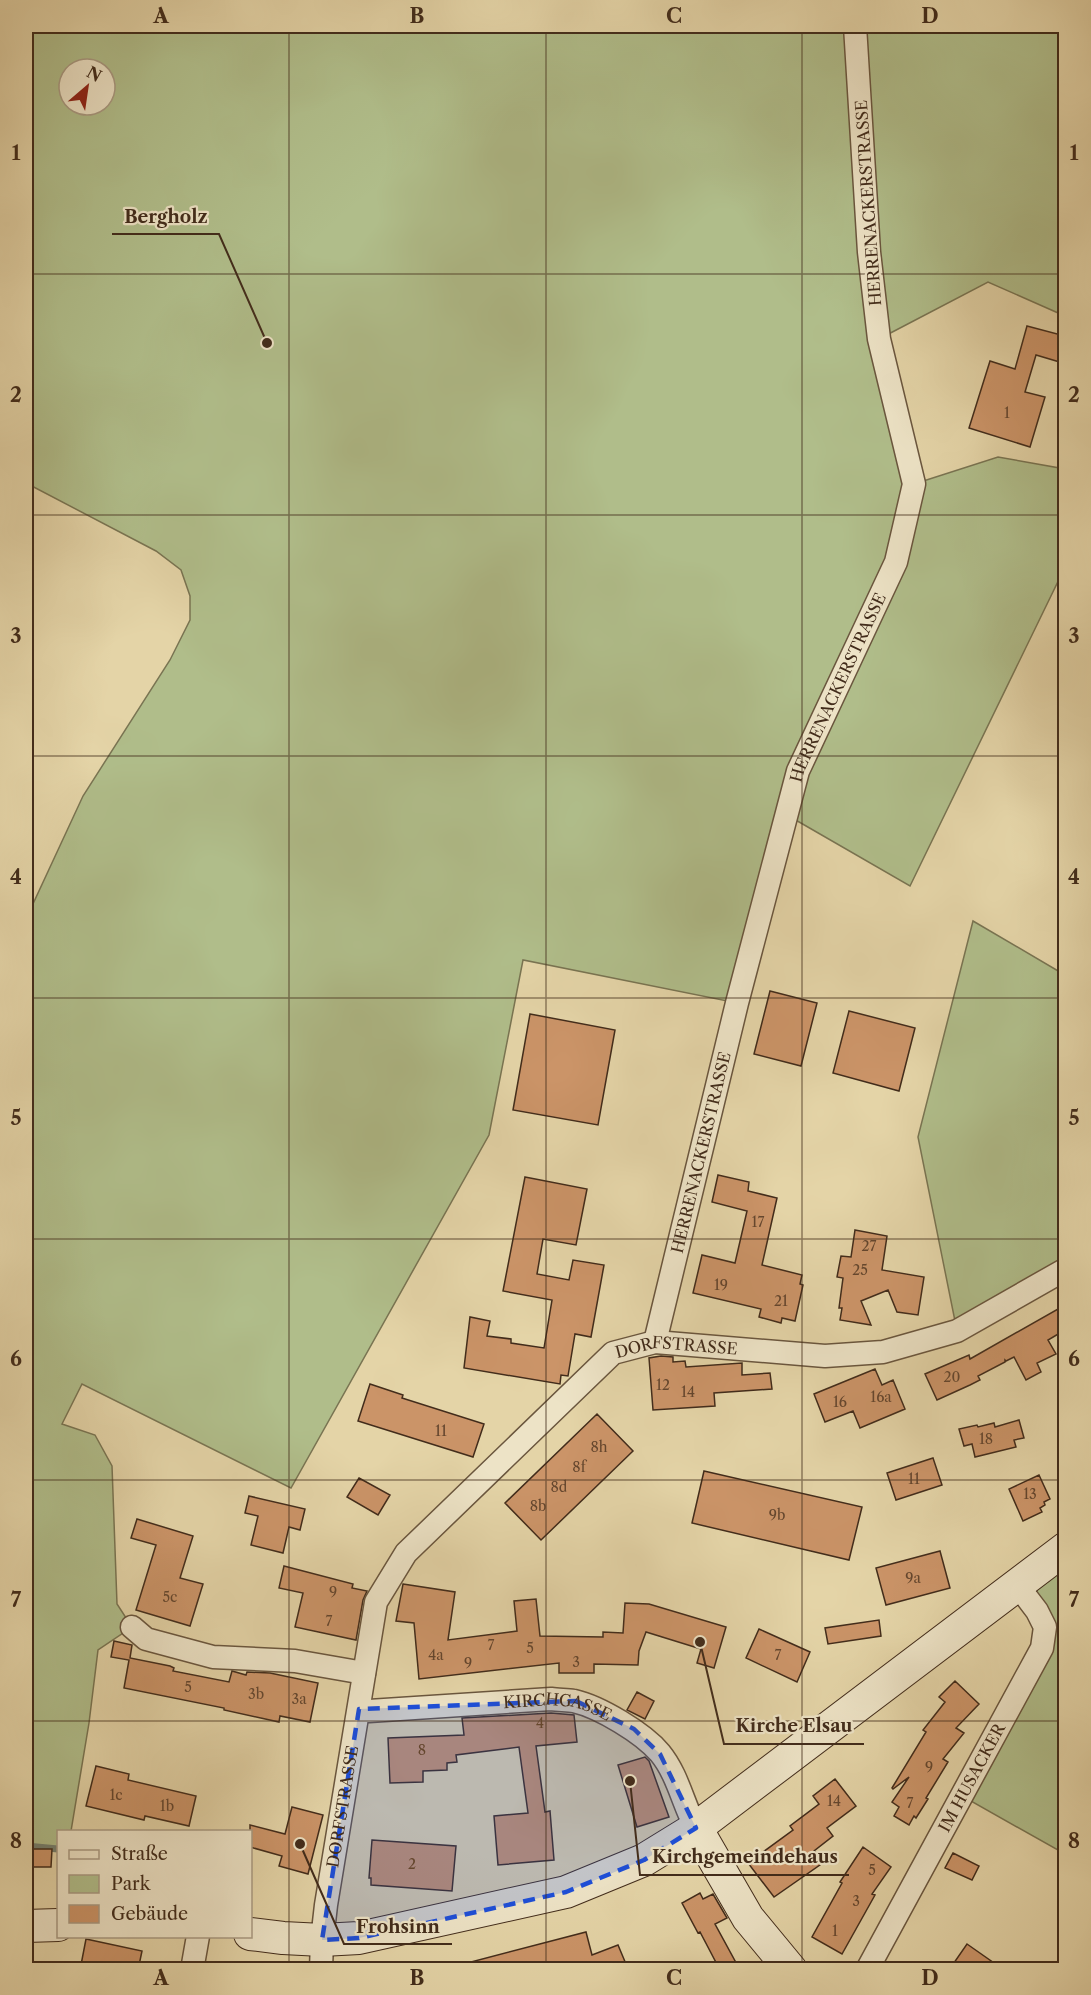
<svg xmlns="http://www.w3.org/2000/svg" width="1091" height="1995" viewBox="0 0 1091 1995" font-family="'Libre Caslon Text',serif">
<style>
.green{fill:#b0bd8a;stroke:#797452;stroke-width:1.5;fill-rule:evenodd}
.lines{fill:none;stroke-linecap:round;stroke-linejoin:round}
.stream{stroke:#748070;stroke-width:7}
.building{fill:#cb9468;stroke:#422c1b;stroke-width:1.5}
.street-casing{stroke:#6a563e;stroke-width:25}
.secondary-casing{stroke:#422c1b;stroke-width:34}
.street{stroke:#ede3c6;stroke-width:22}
.secondary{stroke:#ede3c6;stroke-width:32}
.marked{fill:#1d4ed8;fill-opacity:0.2;stroke:#1d4ed8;stroke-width:4.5;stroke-dasharray:12 8;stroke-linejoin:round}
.grid{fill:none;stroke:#422c1b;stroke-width:1.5;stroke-opacity:0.55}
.labels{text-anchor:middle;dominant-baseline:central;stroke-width:4.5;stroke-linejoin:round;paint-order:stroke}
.number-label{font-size:14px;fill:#64462e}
.street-label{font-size:16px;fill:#422c1b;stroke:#ede3c6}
.leader{fill:none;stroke:#422c1b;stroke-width:2}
.callout-dot{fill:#422c1b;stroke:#ede3c6;stroke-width:2}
.callout-label{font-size:18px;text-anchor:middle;font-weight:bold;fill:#422c1b;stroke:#ede3c6;stroke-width:4.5;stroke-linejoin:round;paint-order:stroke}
.neatline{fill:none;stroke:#422c1b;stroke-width:2}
.grid-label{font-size:20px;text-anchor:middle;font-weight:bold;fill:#422c1b}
</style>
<rect width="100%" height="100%" fill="#e4d4a7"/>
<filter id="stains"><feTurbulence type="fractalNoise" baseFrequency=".00333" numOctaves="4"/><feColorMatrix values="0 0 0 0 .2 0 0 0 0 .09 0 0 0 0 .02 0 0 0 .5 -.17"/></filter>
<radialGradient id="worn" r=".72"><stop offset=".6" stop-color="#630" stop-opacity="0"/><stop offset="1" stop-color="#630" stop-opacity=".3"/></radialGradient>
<path class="green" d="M26 26H1066L1065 316 988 282 879 339 914 484 998 457 1065 469V567L910 886 787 815 737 1003 523 960 489 1135 291 1488 82 1384 62 1424 95 1435 112 1466 117 1604 132 1627 98 1650 89 1723 71 1831 58 1832V1849L26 1846V919L83 796 170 660 190 620V596L181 570 156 551 26 483ZM69 69H105V105H69Z
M973 921 1065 975V1269L957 1331 918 1137Z
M1065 1548V1854L962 1796 1042 1648 1018 1586Z"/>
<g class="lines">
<path class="stream" d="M26 1691 27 1690
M26 1846 58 1849"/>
</g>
<path class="building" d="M1027 326 1065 336V353L1063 363 1036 355 1025 392 1045 397 1030 447 969 428 990 361 1015 369Z
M770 991 817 1003 801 1066 754 1054Z
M849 1011 915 1028 899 1091 833 1073Z
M530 1014 615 1030 598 1125 513 1110Z
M718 1175 749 1182 748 1191 777 1198 762 1265 802 1275 800 1284 803 1285 795 1321 782 1318 781 1323 759 1317 761 1309 693 1293 702 1255 735 1263 747 1211 712 1202Z
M525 1177 587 1189 576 1245 543 1239 537 1274 569 1280 573 1260 604 1265 591 1337 575 1334 568 1376 561 1375 560 1384 464 1368 470 1317 490 1321 487 1336 511 1339V1343L544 1348 552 1300 503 1291Z
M855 1230 887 1236 882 1270 924 1277 918 1315 897 1312 888 1290 861 1301 871 1325 840 1320 842 1308H839L843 1278 837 1277 841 1256 851 1257Z
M1065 1305V1330L1048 1340 1056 1354 1037 1363 1041 1372 1026 1380 1014 1357 1006 1361 1005 1360V1362L978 1376 980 1380 970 1385 937 1400 925 1374 969 1355 970 1359Z
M661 1356 673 1357V1362L685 1361 686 1367 742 1363V1375L770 1373 772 1389 714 1393 715 1406 653 1410 649 1358Z
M875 1369 882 1385 893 1380 905 1409 860 1428 853 1411 825 1422 814 1394Z
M370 1384 403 1395 402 1398 484 1424 473 1457 358 1421Z
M597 1414 633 1451 541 1540 505 1503Z
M1019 1420 1024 1438 1014 1440 1016 1447 975 1457 972 1444 964 1446 959 1429 977 1425 978 1427 994 1423 995 1427Z
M933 1458 942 1485 896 1500 887 1473Z
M704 1471 862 1507 849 1560 692 1523Z
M1039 1475 1050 1499 1044 1502 1045 1505 1040 1508 1042 1512 1023 1521 1009 1489Z
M359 1478 390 1495 378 1515 347 1497Z
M249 1496 305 1509 300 1530 289 1527 283 1553 251 1545 258 1516 245 1513Z
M137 1519 193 1536 180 1578 203 1584 190 1626 136 1610 156 1545 131 1538Z
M940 1551 950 1588 886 1605 876 1568Z
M284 1566 353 1584 352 1588 367 1591 363 1600 356 1640 295 1627 303 1593 279 1588Z
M403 1584 455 1592 448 1640 517 1631 514 1601 536 1599 540 1636 603 1637V1632L623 1633 625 1603 649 1604 726 1627 714 1668 697 1663 701 1649 646 1632 639 1651 638 1665 594 1664V1673H559V1663L419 1679 414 1623 396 1621Z
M879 1620 881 1636 828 1644 825 1628Z
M759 1629 810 1652 797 1682 746 1658Z
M114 1641 132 1645 130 1658 170 1666 174 1668 173 1671 229 1682 232 1671 246 1675 247 1672 270 1673 318 1683 310 1722 280 1716 279 1722 224 1710V1708L124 1688 129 1660 111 1657Z
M955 1681 979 1704 956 1728 964 1733 943 1759 948 1762 926 1798 928 1799 916 1818 914 1816 909 1825 894 1816 899 1807 892 1802 909 1777 893 1789 892 1788 926 1732 923 1730 945 1702 939 1697Z
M637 1692 654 1701 645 1719 627 1710Z
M551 1713 574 1715 577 1742 536 1746 545 1812 550 1811 554 1860 498 1865 494 1816 528 1813 519 1747 456 1755 457 1762 447 1763V1770L423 1771V1782L390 1783 388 1738 464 1735 462 1718Z
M645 1757 649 1761 669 1817 637 1827 618 1765Z
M96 1766 129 1774 128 1780 196 1796 189 1826 145 1816 144 1820 86 1806Z
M835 1779 856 1806 827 1828 833 1836 814 1851 827 1860 774 1897 748 1863 793 1830 790 1826 819 1804 813 1796Z
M292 1807 323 1815 308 1874 279 1866 282 1856 250 1847V1825L285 1834Z
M372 1840 456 1846 452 1891 371 1885V1878H369Z
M863 1847 891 1867 872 1894 875 1895 842 1954 812 1937 842 1883 840 1882Z
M32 1849H52L51 1867H32Z
M953 1853 979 1866 972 1880 945 1868Z
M700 1893 703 1899 713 1894 727 1918 715 1924 740 1970H720L700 1932 698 1933 682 1903Z
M586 1932 592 1955 618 1945 626 1964 612 1970H468L467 1963Z
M86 1939 142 1951 138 1970H80Z
M967 1944 1004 1970H949Z"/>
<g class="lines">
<g class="street-casing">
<g id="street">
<path id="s1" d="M655 1342 737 1003 798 771 896 562 914 484 879 339 869 252 855 26"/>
<path d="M132 1627 146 1639 213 1657 295 1661 364 1673"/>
<path id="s2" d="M359 1709 369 1711 551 1699C559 1700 567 1700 574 1701 600 1707 643 1733 660 1753 678 1775 683 1804 696 1828"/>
<path d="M192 1970 198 1936"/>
<path id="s3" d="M321 1970 322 1940 326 1905 376 1602 406 1553 613 1353 655 1342 825 1356 883 1352 957 1331 1066 1269"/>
<path id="s4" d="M867 1970 1042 1648 1045 1627 1037 1611 1018 1586"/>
</g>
</g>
<g class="secondary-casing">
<path id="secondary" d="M696 1828 748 1918 791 1970
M26 1926 58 1925
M250 1934 283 1938 322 1940 359 1938 566 1892 644 1860 696 1828 1066 1548"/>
</g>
<use href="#street" class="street"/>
<use href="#secondary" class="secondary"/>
</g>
<path class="marked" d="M576 1701 634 1729 660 1754 696 1828 644 1860 566 1892 359 1938 322 1940 359 1709Z"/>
<path class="grid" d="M289 26V1970M546 26V1970M802 26V1970M26 274H1066M26 515H1066M26 756H1066M26 998H1066M26 1239H1066M26 1480H1066M26 1721H1066"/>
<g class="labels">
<g class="number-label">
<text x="1007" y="413">1</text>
<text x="758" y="1222">17</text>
<text x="869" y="1246">27</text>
<text x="860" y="1270">25</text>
<text x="721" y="1285">19</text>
<text x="781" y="1301">21</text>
<text x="952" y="1377">20</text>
<text x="663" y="1385">12</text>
<text x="688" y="1392">14</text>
<text x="881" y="1397">16a</text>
<text x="840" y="1402">16</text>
<text x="441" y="1431">11</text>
<text x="986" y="1439">18</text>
<text x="599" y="1447">8h</text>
<text x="579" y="1467">8f</text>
<text x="914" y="1479">11</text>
<text x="559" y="1487">8d</text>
<text x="1030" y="1494">13</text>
<text x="538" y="1506">8b</text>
<text x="777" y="1515">9b</text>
<text x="913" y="1578">9a</text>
<text x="333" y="1592">9</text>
<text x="170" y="1597">5c</text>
<text x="329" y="1621">7</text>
<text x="491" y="1645">7</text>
<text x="530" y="1648">5</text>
<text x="436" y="1655">4a</text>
<text x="778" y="1655">7</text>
<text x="576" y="1662">3</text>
<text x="468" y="1663">9</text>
<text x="188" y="1687">5</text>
<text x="256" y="1694">3b</text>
<text x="299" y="1699">3a</text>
<text x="540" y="1723">4</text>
<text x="422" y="1750">8</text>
<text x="929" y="1767">9</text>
<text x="116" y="1795">1c</text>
<text x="834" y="1801">14</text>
<text x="910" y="1803">7</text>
<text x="167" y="1806">1b</text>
<text x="412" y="1864">2</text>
<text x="872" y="1870">5</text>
<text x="856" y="1901">3</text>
<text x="835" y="1931">1</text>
</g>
<g class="street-label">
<text transform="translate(868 203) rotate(-94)">HERRENACKERSTRASSE</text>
<text stroke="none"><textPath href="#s1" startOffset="681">HERRENACKERSTRASSE</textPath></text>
<text stroke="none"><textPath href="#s1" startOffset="195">HERRENACKERSTRASSE</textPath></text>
<text stroke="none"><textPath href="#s3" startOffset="782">DORFSTRASSE</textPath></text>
<text stroke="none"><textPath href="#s2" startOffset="200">KIRCHGASSE</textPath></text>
<text stroke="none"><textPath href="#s4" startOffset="219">IM HUSACKER</textPath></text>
<text stroke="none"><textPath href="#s3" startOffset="165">DORFSTRASSE</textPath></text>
</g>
</g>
<path class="leader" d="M267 343L219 234H112M700 1642L724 1744H864M630 1781L640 1875H849M300 1844L344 1944H452"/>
<g class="callout-dot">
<circle cx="267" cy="343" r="6"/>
<circle cx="700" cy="1642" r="6"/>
<circle cx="630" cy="1781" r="6"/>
<circle cx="300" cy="1844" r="6"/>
</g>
<g class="callout-label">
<text x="166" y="223">Bergholz</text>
<text x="794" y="1732">Kirche Elsau</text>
<text x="745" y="1863">Kirchgemeindehaus</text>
<text x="398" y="1933">Frohsinn</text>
</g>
<rect width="1091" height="1995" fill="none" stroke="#e4d4a7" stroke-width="66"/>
<rect x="57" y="1830" width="195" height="108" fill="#ede3c6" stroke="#a99a82" stroke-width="1.5"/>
<rect x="69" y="1850" width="30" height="9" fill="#ede3c6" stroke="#a99a82" stroke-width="1.5"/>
<text x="111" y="1860" font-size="18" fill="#422c1b">Straße</text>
<rect x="69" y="1875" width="30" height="18" fill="#b0bd8a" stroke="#a99a82" stroke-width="1.5"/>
<text x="111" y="1890" font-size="18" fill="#422c1b">Park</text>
<rect x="69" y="1905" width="30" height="18" fill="#cb9468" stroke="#a99a82" stroke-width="1.5"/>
<text x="111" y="1920" font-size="18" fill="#422c1b">Gebäude</text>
<g transform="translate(87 87) rotate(29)"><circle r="28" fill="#ede3c6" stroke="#a99a82" stroke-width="1.5"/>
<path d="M0-4.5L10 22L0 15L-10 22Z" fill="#8f2418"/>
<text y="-9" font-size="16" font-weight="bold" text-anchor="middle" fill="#422c1b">N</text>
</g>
<rect x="33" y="33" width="1025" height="1929" class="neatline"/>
<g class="grid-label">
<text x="161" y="23">A</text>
<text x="417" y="23">B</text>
<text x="674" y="23">C</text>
<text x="930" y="23">D</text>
<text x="16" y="160">1</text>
<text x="1074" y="160">1</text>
<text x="16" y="402">2</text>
<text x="1074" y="402">2</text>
<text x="16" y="643">3</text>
<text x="1074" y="643">3</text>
<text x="16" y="884">4</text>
<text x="1074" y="884">4</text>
<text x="16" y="1125">5</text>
<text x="1074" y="1125">5</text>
<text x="16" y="1366">6</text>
<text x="1074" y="1366">6</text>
<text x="16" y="1607">7</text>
<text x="1074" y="1607">7</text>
<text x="16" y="1848">8</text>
<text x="1074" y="1848">8</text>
<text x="161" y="1985">A</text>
<text x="417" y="1985">B</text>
<text x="674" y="1985">C</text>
<text x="930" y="1985">D</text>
</g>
<rect width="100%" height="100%" filter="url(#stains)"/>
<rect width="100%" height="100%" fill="url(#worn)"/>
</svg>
